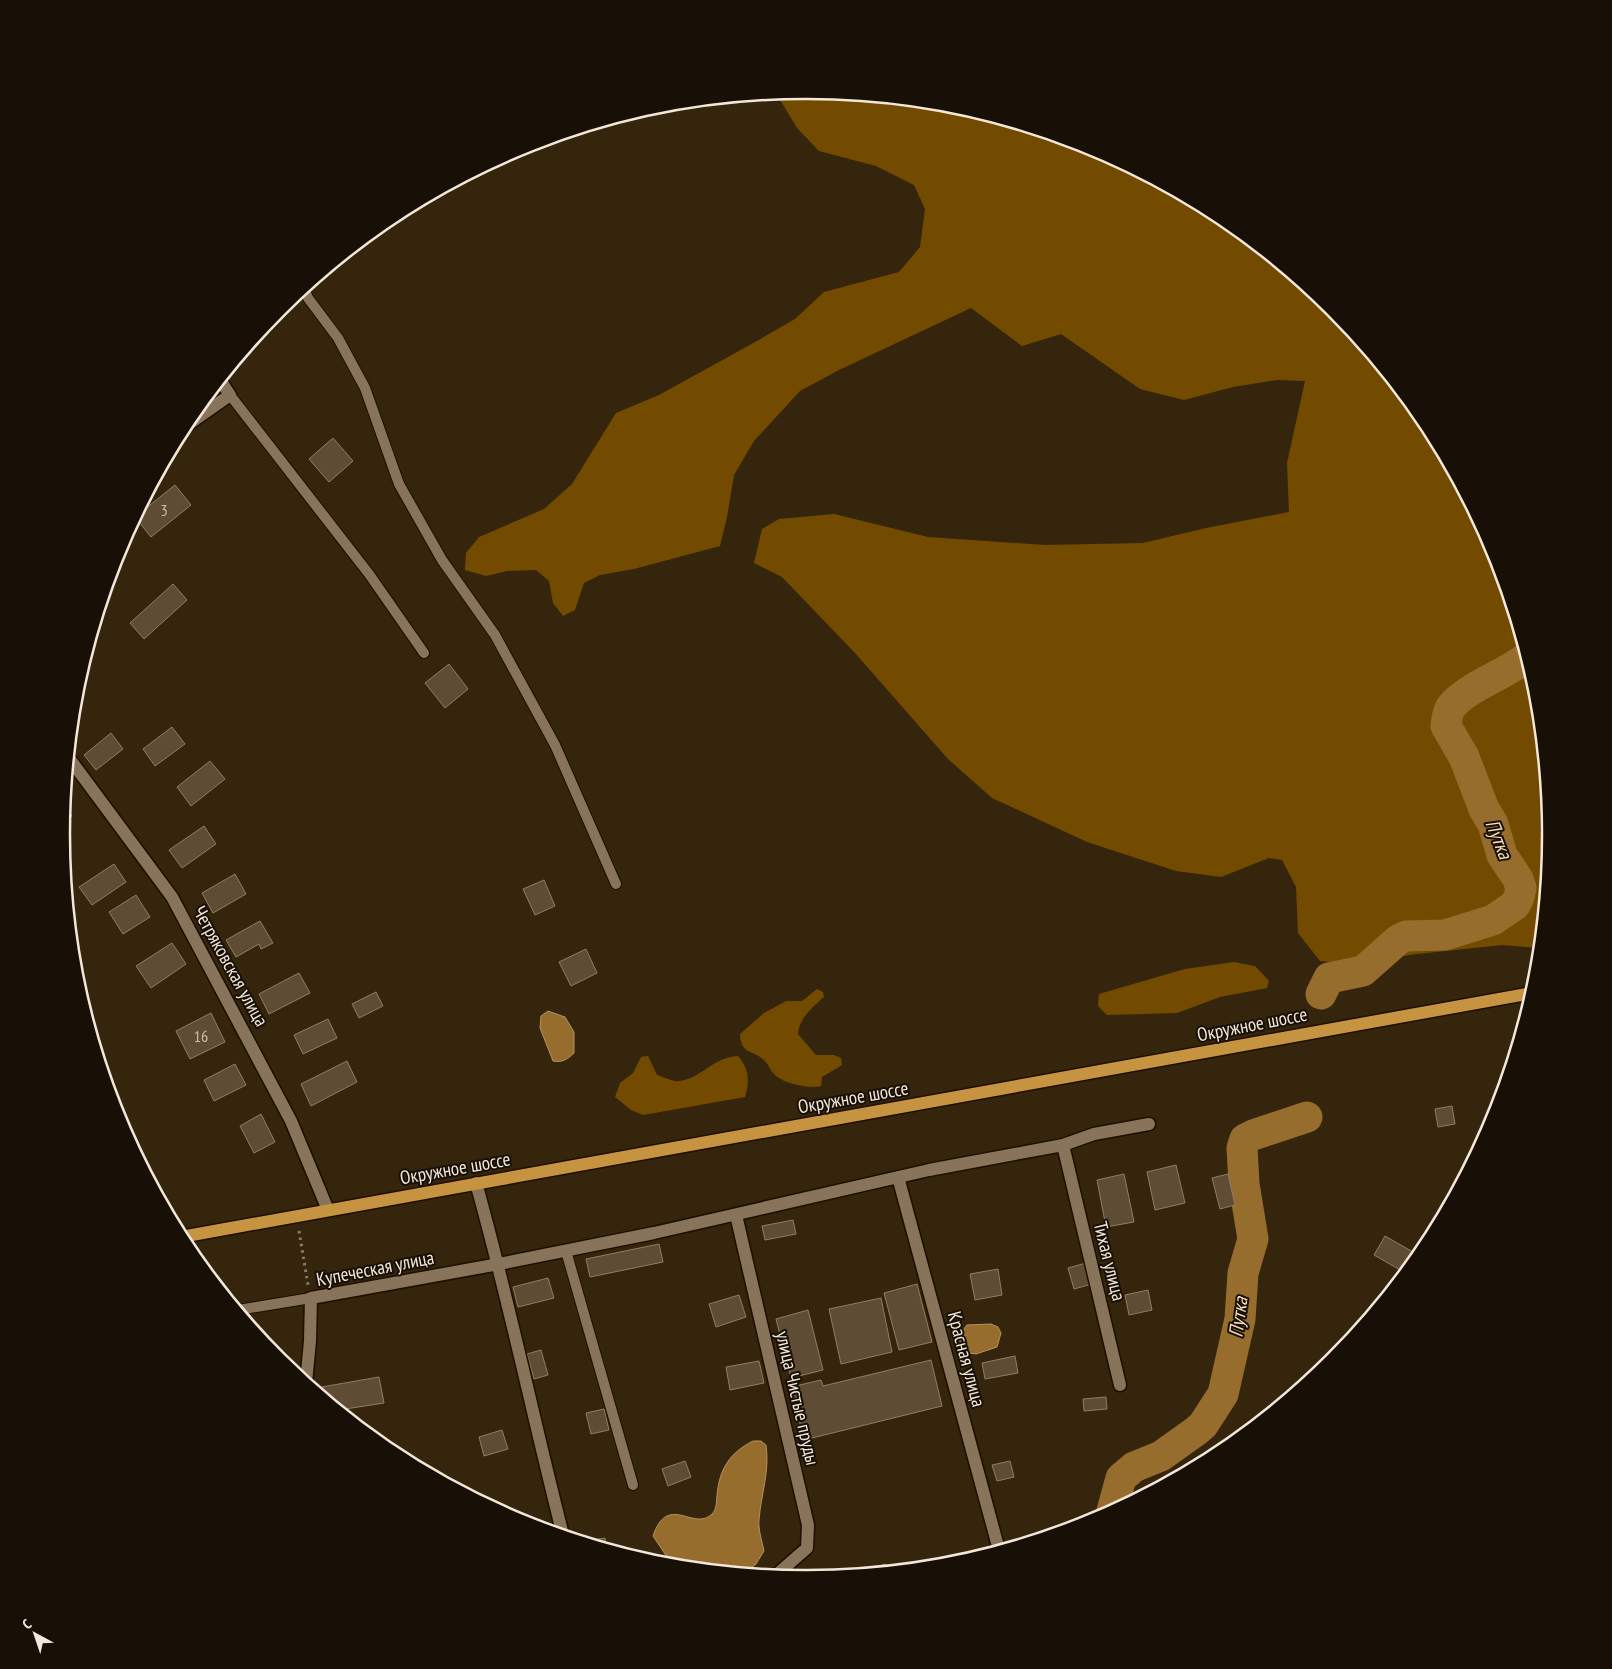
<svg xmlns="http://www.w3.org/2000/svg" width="1612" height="1669" viewBox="0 0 1612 1669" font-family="'PT Sans Narrow',sans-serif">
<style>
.forest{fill:#734b00}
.water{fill:#976d2e;stroke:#b29261}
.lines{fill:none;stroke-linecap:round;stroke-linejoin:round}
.river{stroke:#976d2e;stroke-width:31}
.building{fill:#5f4c34;stroke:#917d63}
.lane-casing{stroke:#1d0e00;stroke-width:12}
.street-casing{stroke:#1d0e00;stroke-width:15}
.primary-casing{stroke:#1d0e00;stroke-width:15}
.path{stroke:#8b7c69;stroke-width:3;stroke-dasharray:2.5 4;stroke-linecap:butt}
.lane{stroke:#88745a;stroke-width:10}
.street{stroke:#88745a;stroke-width:12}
.primary{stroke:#c69341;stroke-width:12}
.labels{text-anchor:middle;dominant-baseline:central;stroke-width:4;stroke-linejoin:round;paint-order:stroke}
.number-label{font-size:16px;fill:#cdc0b0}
.street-label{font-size:19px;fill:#f2e7d9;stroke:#181006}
.water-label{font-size:20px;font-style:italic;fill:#f6ddbd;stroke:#181006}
.rim{fill:none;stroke:#f2e7d9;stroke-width:2.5}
</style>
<rect width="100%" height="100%" fill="#36250d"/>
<path class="forest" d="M806 90 952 104 1091 147 1220 215 1333 308 1425 421 1494 550 1536 689 1548 806 1541 808 1540 830 1549 850 1540 948 1502 945 1417 954 1350 964 1320 961 1298 933 1296 887 1282 860 1269 858 1221 877 1176 871 1087 842 992 798 948 759 855 653 782 577 754 563 762 529 779 519 834 514 928 537 1045 545 1143 543 1206 528 1289 512 1287 463 1305 381 1277 380 1233 387 1184 400 1140 389 1061 334 1022 346 971 308 839 370 800 391 754 441 734 475 727 517 720 546 634 569 600 575 584 583 575 610 563 616 553 603 549 581 536 570 507 571 486 576 465 570 466 553 479 537 544 509 572 484 616 413 659 395 757 341 795 319 824 292 899 272 920 247 925 209 914 185 876 166 819 151 797 128 776 93Z
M1234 962 1255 966 1269 981 1267 988 1220 997 1177 1013 1107 1015 1098 1006 1099 994 1185 969Z
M817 989 823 992 824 997C813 1007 799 1018 798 1034L816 1055H834L841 1058 842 1065 822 1077 821 1086C809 1089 786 1084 776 1076 771 1072 769 1065 764 1060 752 1049 741 1055 740 1034L764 1013 786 1001H802Z
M648 1056 657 1075C663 1077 674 1082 680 1081 702 1078 713 1057 738 1056 749 1069 750 1081 745 1097L643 1115 631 1110 615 1097 620 1083 633 1073 641 1057Z"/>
<path class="water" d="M548 1011 565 1017 574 1032V1053C568 1059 562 1063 553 1061L540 1028 541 1016Z
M991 1324 998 1327 1001 1333 997 1347 976 1354 962 1352C958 1342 960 1333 967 1325Z
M753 1441H761L766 1445C770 1471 761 1494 759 1520 758 1529 762 1541 764 1551L756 1564 745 1573 673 1566 653 1536C668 1492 693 1532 712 1514 717 1509 716 1503 717 1496 719 1470 729 1453 753 1441Z"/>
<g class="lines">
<path class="river" d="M1321 994 1329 978 1363 971 1398 940 1406 936 1445 935 1493 920 1515 905 1519 897 1521 888 1518 879 1502 855 1493 824 1484 809 1464 757 1446 726C1447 721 1447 712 1451 707 1468 686 1505 675 1527 657
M1112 1511 1121 1478 1134 1467 1161 1456 1196 1431 1203 1425 1223 1394 1240 1319 1243 1273 1253 1239 1244 1184 1242 1148 1245 1139 1253 1135 1307 1117"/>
</g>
<path class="building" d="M333 438 353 461 329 482 309 459Z
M175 485 191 505 151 537 135 517Z
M173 584 187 600 144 639 130 623Z
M449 664 468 689 445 708 425 683Z
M172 727 185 744 155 766 143 749Z
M111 733 123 749 96 770 84 755Z
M210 761 225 779 191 806 177 787Z
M64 804 72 816 62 822Z
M204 826 216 844 182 868 169 850Z
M114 864 126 882 92 905 79 887Z
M235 874 246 894 213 913 202 893Z
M544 880 555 906 535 915 523 889Z
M136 895 150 917 123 934 109 912Z
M260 921 273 943 261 949 259 944 236 957 226 940Z
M172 943 186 964 151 988 136 966Z
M586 949 597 973 571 986 559 962Z
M299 973 310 993 269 1014 259 994Z
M376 992 383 1006 359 1018 352 1004Z
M211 1013 225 1042 190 1059 176 1031Z
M328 1019 337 1038 303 1054 294 1035Z
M347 1061 357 1082 311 1106 301 1084Z
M235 1064 246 1085 214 1101 204 1080Z
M1452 1106 1455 1124 1438 1127 1435 1109Z
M261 1114 275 1142 254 1153 240 1126Z
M1176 1165 1185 1203 1155 1210 1147 1172Z
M1124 1174 1134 1222 1106 1227 1097 1180Z
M1228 1174 1235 1205 1220 1209 1212 1178Z
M793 1220 796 1234 765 1240 762 1226Z
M1385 1236 1413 1252 1402 1271 1374 1255Z
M659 1244 663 1262 590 1277 586 1259Z
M1086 1263 1092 1284 1074 1289 1068 1268Z
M998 1269 1002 1295 975 1300 970 1274Z
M548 1278 554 1298 518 1307 513 1287Z
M917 1284 932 1342 899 1350 884 1293Z
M1148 1290 1152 1310 1129 1315 1125 1295Z
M739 1295 746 1317 716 1327 709 1304Z
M881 1298 892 1352 841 1364 829 1309Z
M808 1310 823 1370 791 1378 776 1319Z
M541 1350 548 1375 534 1379 527 1354Z
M1015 1356 1018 1373 985 1379 982 1363Z
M931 1360 942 1406 804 1440 791 1387 821 1380 823 1386Z
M759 1361 764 1383 730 1390 726 1367Z
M379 1377 384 1403 339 1410 324 1398 322 1387Z
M1106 1397 1107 1409 1084 1411 1083 1399Z
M604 1409 609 1430 591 1434 586 1413Z
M502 1430 508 1449 484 1456 479 1437Z
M685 1461 691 1477 668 1486 662 1469Z
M1010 1461 1014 1477 997 1481 992 1465Z
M605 1538 606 1548 586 1542V1541Z
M885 1564 887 1571 861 1574V1573Z"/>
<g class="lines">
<g class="lane-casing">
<path id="lane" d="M304 288 308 298 338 338 365 388 399 484 442 560 495 635 555 745 616 884
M230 395 369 574 424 653
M566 1251 633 1485
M238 1310 311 1298"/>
</g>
<g class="street-casing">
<path id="street" d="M183 428 230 395 220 380
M69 758 172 897 291 1121 328 1210
M1063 1145 1120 1385
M898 1177 999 1550
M476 1183C509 1300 533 1418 563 1535
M736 1215 808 1525 807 1548 775 1576
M306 1383 310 1341 311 1298 499 1264 654 1233 929 1170 1063 1145 1094 1134 1149 1124"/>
</g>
<g class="primary-casing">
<path id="primary" d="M181 1237 1532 993"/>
</g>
<path class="path" d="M299 1231 308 1285"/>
<use href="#lane" class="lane"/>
<use href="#street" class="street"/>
<use href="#primary" class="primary"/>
</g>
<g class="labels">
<g class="number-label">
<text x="164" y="510">3</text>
<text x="201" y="1036">16</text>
</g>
<g class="street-label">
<text transform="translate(231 966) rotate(61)">Четряковская улица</text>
<text transform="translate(1252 1024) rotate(-11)">Окружное шоссе</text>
<text transform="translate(853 1097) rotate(-10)">Окружное шоссе</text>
<text transform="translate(455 1168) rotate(-10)">Окружное шоссе</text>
<text transform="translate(1110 1261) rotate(76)">Тихая улица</text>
<text transform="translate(375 1268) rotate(-11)">Купеческая улица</text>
<text transform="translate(967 1359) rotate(75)">Красная улица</text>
<text transform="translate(798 1398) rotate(77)">улица Чистые пруды</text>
</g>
<g class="water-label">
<text transform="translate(1499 839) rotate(68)">Путка</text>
<text transform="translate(1238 1317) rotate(-82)">Путка</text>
</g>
</g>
<path d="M0 0H1612V1669H0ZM805 99H807A735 735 0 0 1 1542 834V835A735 735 0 0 1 807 1570H805A735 735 0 0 1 70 835V834A735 735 0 0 1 805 99Z" fill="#181006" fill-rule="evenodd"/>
<path class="rim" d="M805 99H807A735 735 0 0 1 1542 834V835A735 735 0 0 1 807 1570H805A735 735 0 0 1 70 835V834A735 735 0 0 1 805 99Z"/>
<g transform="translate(35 1634) rotate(320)" stroke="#181006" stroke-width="4" paint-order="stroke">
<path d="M0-4L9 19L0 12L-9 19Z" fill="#f2e7d9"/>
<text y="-8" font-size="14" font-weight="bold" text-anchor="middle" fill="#f2e7d9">С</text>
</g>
</svg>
